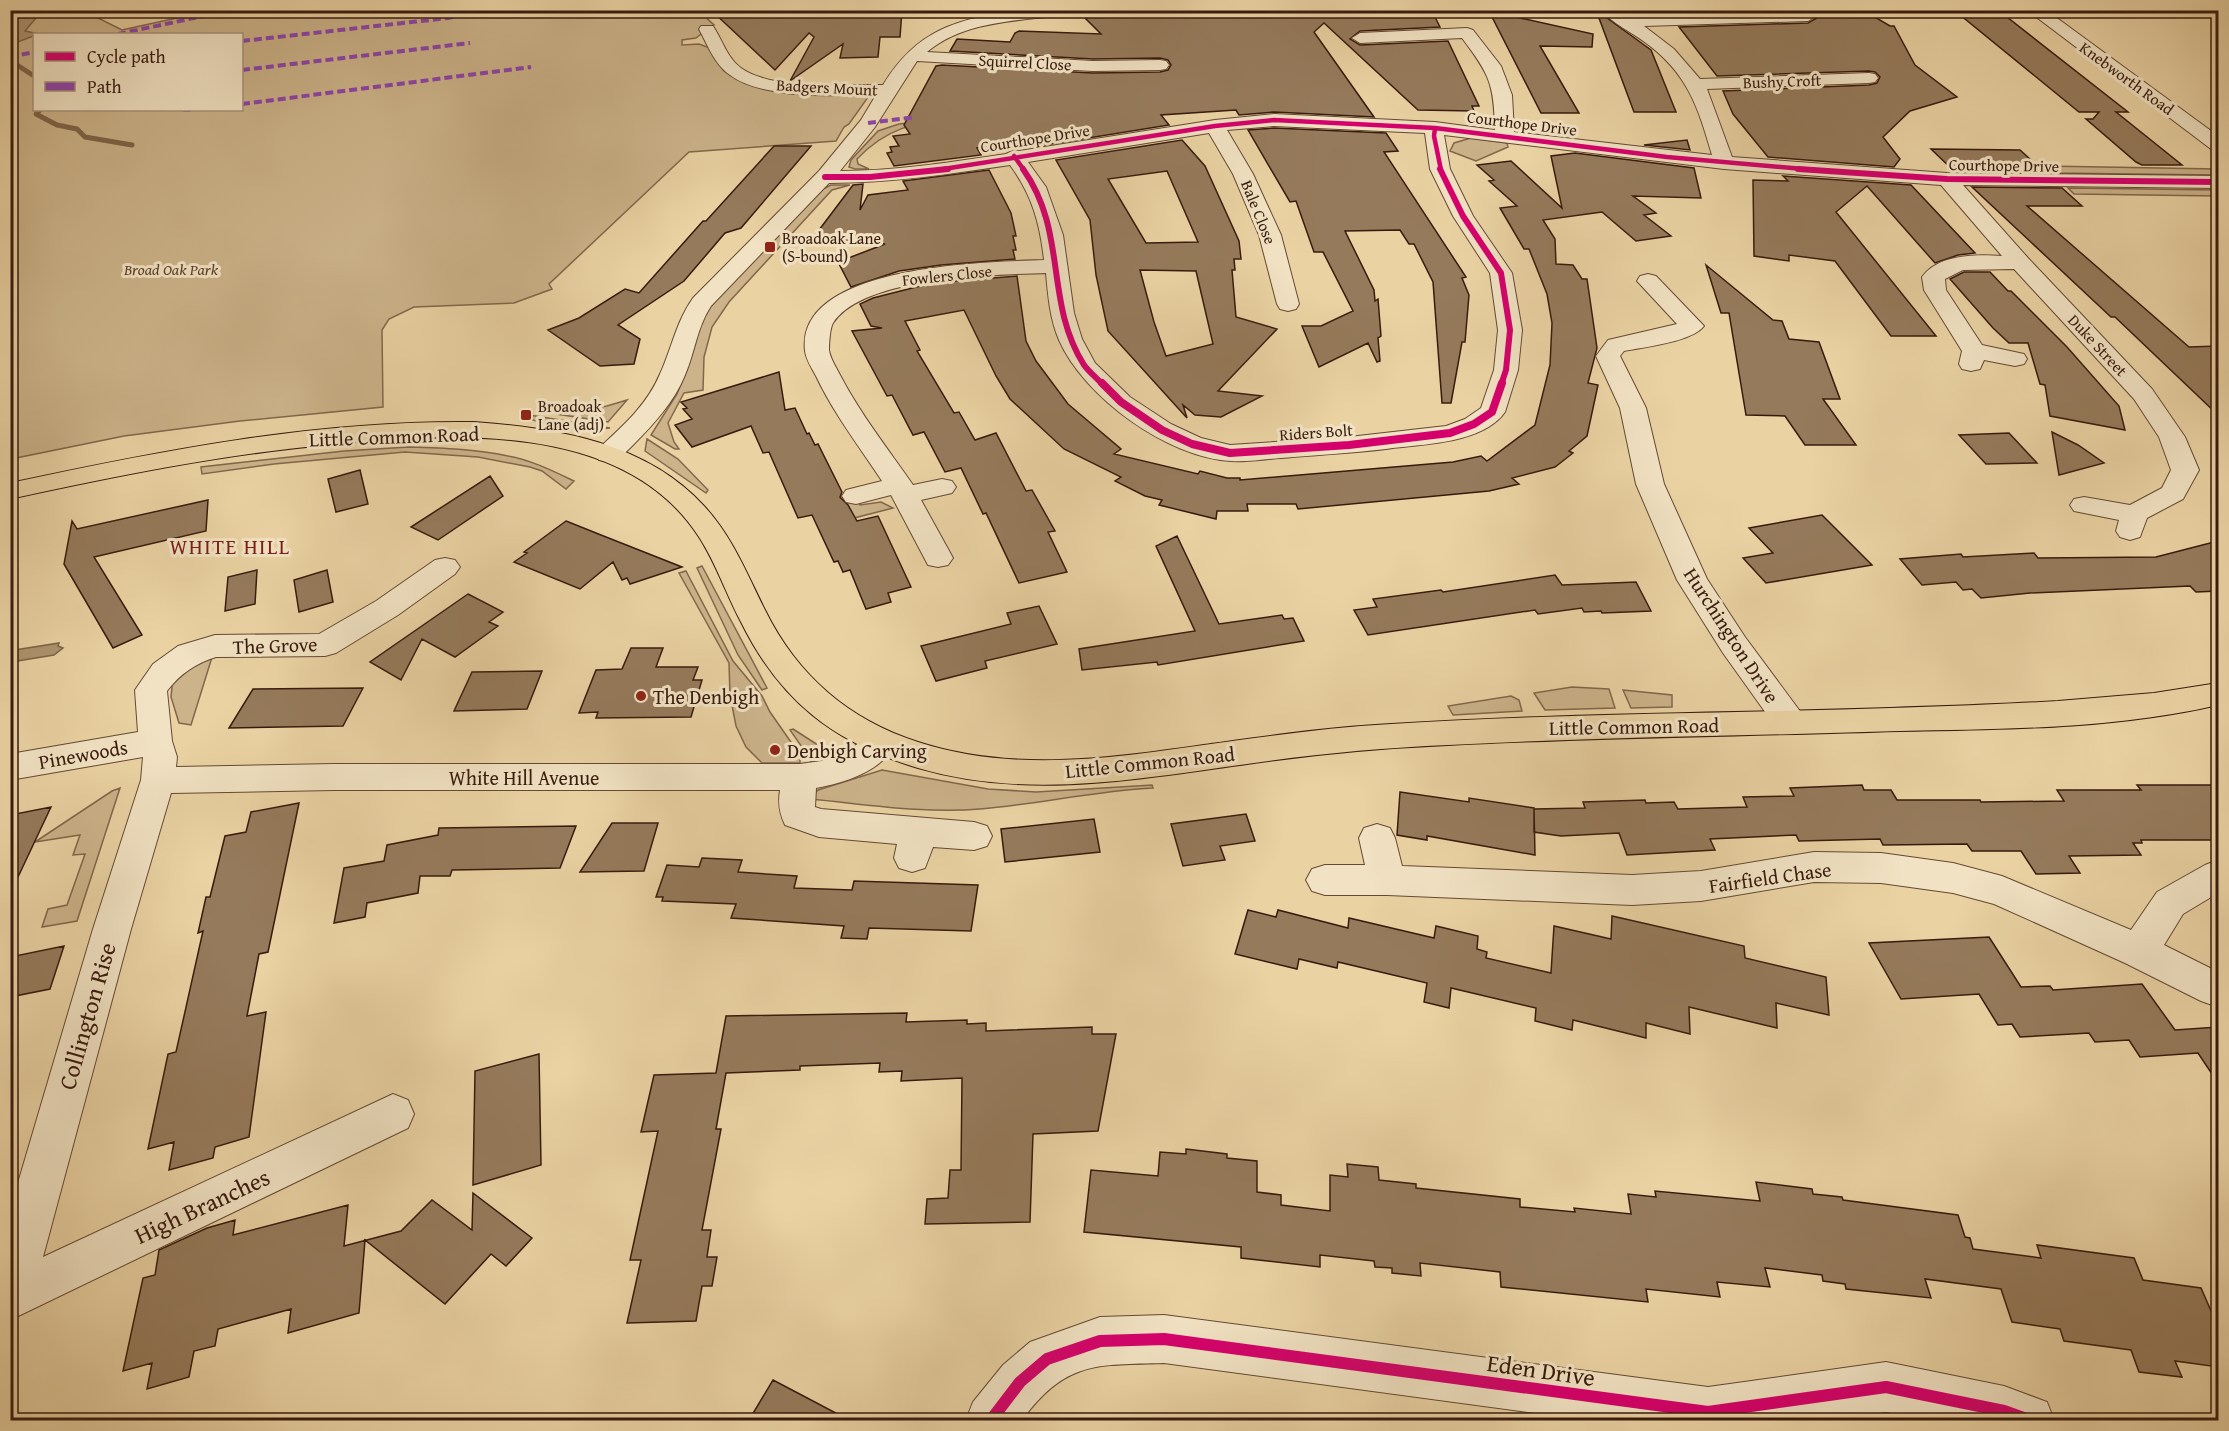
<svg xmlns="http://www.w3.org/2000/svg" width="2229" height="1431" viewBox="0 0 2229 1431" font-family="'Gentium Book Plus',serif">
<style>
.green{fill:#ccb38a;stroke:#82674c;stroke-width:1.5;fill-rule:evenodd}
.water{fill:#ad9470;stroke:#7e6449;stroke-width:1.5}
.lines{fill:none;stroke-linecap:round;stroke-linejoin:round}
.stream{stroke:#7e6449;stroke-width:5}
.building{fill:#957a5b;stroke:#381b0e;stroke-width:1.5;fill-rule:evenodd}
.minor-casing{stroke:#644933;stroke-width:2}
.trunk-casing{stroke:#381b0e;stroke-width:2}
.minor{fill:#f1e2c3;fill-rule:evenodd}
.trunk{fill:#ead2a3;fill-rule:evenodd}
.quiet{stroke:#8e44ad;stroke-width:4;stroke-dasharray:8 4;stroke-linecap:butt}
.cycleway-far3-casing{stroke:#f1e2c3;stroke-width:7}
.cycleway-far2-casing{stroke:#f1e2c3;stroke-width:8}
.cycleway-far1-casing{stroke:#f1e2c3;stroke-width:10}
.cycleway-casing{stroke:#f1e2c3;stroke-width:16}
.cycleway-far3{stroke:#d6006c;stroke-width:4.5}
.cycleway-far2{stroke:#d6006c;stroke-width:6}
.cycleway-far1{stroke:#d6006c;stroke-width:8}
.cycleway{stroke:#d6006c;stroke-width:12}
.poi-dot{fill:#8f2418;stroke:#f1e2c3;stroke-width:2}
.labels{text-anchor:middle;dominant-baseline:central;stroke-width:6;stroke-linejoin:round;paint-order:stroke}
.far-street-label{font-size:16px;fill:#381b0e;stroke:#f1e2c3}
.far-poi-label{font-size:16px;fill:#381b0e;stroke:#f1e2c3;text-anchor:start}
.far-park-label{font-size:16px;font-style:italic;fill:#5d412d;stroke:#f1e2c3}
.street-label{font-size:20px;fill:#381b0e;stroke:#f1e2c3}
.poi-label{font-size:20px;fill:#381b0e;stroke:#f1e2c3;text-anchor:start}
.neighbourhood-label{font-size:21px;letter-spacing:1.5px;fill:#7a1f14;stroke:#f1e2c3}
.near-street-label{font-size:24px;fill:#381b0e;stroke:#f1e2c3}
</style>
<rect width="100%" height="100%" fill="#ead2a3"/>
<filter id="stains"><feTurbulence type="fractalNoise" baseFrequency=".00333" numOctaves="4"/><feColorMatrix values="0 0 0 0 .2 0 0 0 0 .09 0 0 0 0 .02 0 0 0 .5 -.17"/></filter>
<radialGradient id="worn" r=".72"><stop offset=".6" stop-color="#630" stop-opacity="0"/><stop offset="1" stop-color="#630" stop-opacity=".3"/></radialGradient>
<path class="green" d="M213 10 378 11 375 17 471 10 699 11 714 25 700 29 701 34 696 38 682 40V45L699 44 710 48 724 71 741 81 871 93 849 124 844 127 836 141 689 152 549 284 552 289 514 303 414 307 389 319 382 330 383 407 240 421 124 436 11 459V11H84L122 30ZM34 34H242V110H34Z
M970 116C923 123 892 122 857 159L858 164 869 169H855L849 167 851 160 878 131 899 124Z
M1471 138 1507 143 1508 147 1476 161 1450 151 1454 143Z
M2045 166 2218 169V175L2053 173Z
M831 185H850L832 190 729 302 712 327 704 357 703 390 684 393 668 423 674 442 679 449H675L651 435 677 394 686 372 697 331 711 303 823 189Z
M2068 188 2218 190V196L2074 194Z
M627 400 608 422 556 414 607 406Z
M529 415 610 428 580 431 524 418Z
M647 439 678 459 708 490 706 493 645 451Z
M409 447C443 448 475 449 508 456 531 460 553 471 574 481L566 489 542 471 530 467 478 457 405 452 274 464 202 474 201 467 344 451Z
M853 494 860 505 881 502 893 508 854 518 843 496Z
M702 566 767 688 762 690 738 655 697 568Z
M686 571 733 661 762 696 770 712 800 755V763H762L746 747 736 726 730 695 729 663 679 573Z
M213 654 191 725 179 723 171 697 173 677Z
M1572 687 1609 689 1615 708 1545 710 1534 693Z
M1623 690 1672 695V707L1631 708Z
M1511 696 1519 700 1522 711 1453 715 1448 706Z
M793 729 821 747 837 755 832 762 811 764V760L790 730Z
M882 770 988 789 1036 792 1152 785 1153 788C1095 791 1038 804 980 809 924 814 865 804 810 799L818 790Z
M120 788 77 921 42 927 48 909 67 905 85 854 73 855 80 835 35 842 112 791Z"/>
<path class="water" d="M20 18H36L25 31 39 34 15 43 11 42V20Z
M59 643 58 646 63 648 54 655 11 662 15 650Z"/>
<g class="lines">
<path class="stream" d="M11 61 34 76
M40 110 36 114 57 125 77 129 85 137 132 145"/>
</g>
<path class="building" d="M711 10H902L900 37H880L878 57 840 58 843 44 790 81 814 37 809 33 775 70Z
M1141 10H1379V15L1432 11 1440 27 1360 31 1350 39 1360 45 1448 41 1479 106H1472L1474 111 1418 110 1324 23 1314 32 1374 117 1274 112 1239 115 1236 110 1161 115 1169 125 1045 145 1040 137 983 146 977 148 981 155 894 166 887 153 892 152 890 147 899 146 893 136 910 134 904 125 936 66 942 65 1093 73 1160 72 1168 70 1171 65 1168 60 1160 58 1093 59 950 51 957 39 1010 42 1015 33 1019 31 1101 34 1085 18Z
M1596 10 1651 50 1676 112H1634Z
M1665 10H1863L1890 26H1894L1915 65 1957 97 1910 111 1883 137 1900 159 1894 167 1768 157 1733 114 1723 91 1869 85 1877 83 1880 77 1875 72 1869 71 1717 76 1679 27 1808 23 1817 18 1818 15 1814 11 1668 14Z
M1954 10H1998L2128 112H2116L2182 165H2142L2136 162 2086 119H2093L2099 112H2079Z
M1489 11 1593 34 1592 47 1540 46 1579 113H1541Z
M1274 128 1386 133 1398 151 1384 152 1466 277 1462 278 1469 295 1465 342H1462L1451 403H1442L1433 282 1414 244H1409L1400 230 1345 231 1374 290 1375 301 1378 299 1381 336 1378 338 1380 361 1377 362 1368 343 1319 367 1302 326H1321L1353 311 1323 252H1314L1296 201 1290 202 1248 130Z
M1182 140 1205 166 1239 241 1241 259H1234L1235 270H1232L1236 317 1277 329 1218 391 1262 396 1221 417 1195 415 1183 405 1187 418 1108 331 1096 275 1090 220 1056 160ZM1167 171 1198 242 1146 243 1108 179ZM1140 270 1196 271 1213 344 1166 356 1154 322Z
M1687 140 1690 150 1644 145Z
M774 146H811L741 228 725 233 684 281 618 325 640 339 634 364 600 366 548 330 579 318 625 289 639 293 703 221H706Z
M1931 149 2020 150 2044 172 1954 171Z
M1575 153 1694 168 1701 198 1633 196 1656 213 1644 215 1671 236 1636 241 1602 212 1543 220 1555 239 1556 264 1573 265 1582 279H1587L1597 348 1588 383 1598 385 1587 436 1569 451 1573 453 1555 467 1512 478 1519 484 1489 491 1298 509 1296 504H1247L1248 511H1217L1216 519 1159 505 1162 500 1145 496 1115 481 1121 477 1064 449 1010 399 996 376 964 310 905 321 920 350 917 351 954 413 959 412 975 440 996 433 1026 491 1032 490 1055 531 1048 532 1067 572 1019 583 986 513 983 514 961 468 945 472 924 432 913 435 892 395 887 396 852 331 882 328 871 326 860 304 873 298 932 283 1017 276 1026 341 1036 361 1068 404 1121 449 1114 454 1198 474 1200 471 1227 478H1240V480L1453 462 1481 456 1487 461 1535 425 1550 365 1552 323 1547 294 1529 249H1524L1500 208 1517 206 1489 181 1494 180 1477 165 1511 161 1562 208 1551 156Z
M989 170 1011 213 1016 236H1013L1016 250H1013L1015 259 941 265 899 271 851 287 838 262 885 244 822 238 824 235 816 234 853 185 863 184 860 210 868 195 908 190 903 181Z
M1783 176 1911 185 1975 253 1958 255 1935 263 1867 186 1836 212 1936 336H1891L1835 261 1789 255V261L1754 256 1753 180 1788 181Z
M1972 187 2062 188 2082 206H2027L2189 347 2218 346V415L2115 317H2111Z
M1706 265 1773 320 1782 321 1789 339 1819 342 1840 399H1823L1856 445H1805L1785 416 1746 415 1729 313H1721Z
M1964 272H1990L2008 291H2011L2067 347 2119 406 2125 430 2050 416 2045 385 2040 384 2028 343H2009L1993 328 1950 279Z
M779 372 785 410 795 408 807 434 809 433 815 445 818 444 842 492 840 497 848 505 857 521 878 516 911 587 888 593 891 602 866 609 850 570 843 572 838 561 834 562 812 515 798 518 769 452 763 453 751 426 692 447 675 425 692 419 683 409 687 408 681 402Z
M2052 432 2078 445 2104 463 2059 475Z
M2009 433 2037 463 1986 464 1959 435Z
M360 470 368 504 336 512 328 479Z
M490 476 503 496 438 540 411 527Z
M208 500 206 531 94 557 142 635 113 648 64 564 72 521 77 529Z
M1822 515 1872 565 1766 583 1743 558 1773 553 1749 528Z
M566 521 601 535 682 567 630 584 627 578 622 580 613 562 580 589 514 562 527 553 524 552Z
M1177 536 1219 624 1282 615 1284 619 1293 618 1304 641 1158 665 1157 662 1082 670 1079 649 1195 631 1156 546Z
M2218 541V591L2196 592 2190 586 2030 593 1981 598 1972 589 1963 590 1956 582 1922 585 1900 559 1961 554 1963 557 2034 553 2038 558 2156 557Z
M257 570 255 604 225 611 228 577Z
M327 570 333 602 299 612 294 580Z
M1555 575 1562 585 1636 582 1651 611 1602 613 1601 611 1584 612 1582 608 1538 614 1535 610 1368 635 1354 610 1377 607 1373 599 1441 590 1443 592Z
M468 594 503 612 489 622 498 626 455 657 422 639 401 680 370 662Z
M1039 606 1057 644 985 661 987 668 936 681 921 646 1011 624 1007 613Z
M631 648H663L656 667H698L693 680H702L691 717 596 718 598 712 579 713 596 670 622 669Z
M542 671 527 709 454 711 472 672Z
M363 688 343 726 229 728 253 689Z
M1862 785 1864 790H1891L1897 800H1980L1981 802 2064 801 2057 790H2141L2137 785H2218V840H2141L2142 843H2133L2141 855 2069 856 2080 873 2036 874 2021 851H1972L1967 844 1883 845 1880 839 1799 841 1796 835 1710 839 1715 850 1627 855 1619 833 1561 836 1534 832V809L1585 808 1583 802 1645 800 1646 803 1674 802 1678 809 1747 807 1743 797 1794 796 1790 788Z
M1400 792 1469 802V798L1534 808 1535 855 1427 836V840L1397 835Z
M299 803 268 952 259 954 247 1016 266 1012 249 1137 215 1147 213 1158 169 1170 174 1142 148 1149 168 1054 176 1052 203 931 198 933 206 897H210L225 836 246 832 251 812Z
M51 807 10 894V815Z
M1246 814 1255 841 1220 846 1225 860 1183 866 1171 824Z
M1094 819 1100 852 1005 862 1001 829Z
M612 823H658L644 871 580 872Z
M576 826 560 868 452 870 450 876H420L418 893 367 903 365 917 334 923 344 868 384 861 387 845 438 835 439 828Z
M702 858 742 860 738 872 797 876 794 888 852 890 854 881 978 885 971 931 869 928 867 939 841 938 844 926 731 918 736 904 662 901 663 897H656L667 865 699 867Z
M1248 910 1276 917 1278 910 1348 928 1349 918 1434 938 1436 926 1478 936 1477 949 1487 952 1486 958 1551 973 1554 926 1611 939 1612 916 1744 946 1745 958 1826 977 1829 1015 1776 1003 1777 1028 1689 1007 1690 1034 1646 1023V1038L1573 1020 1572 1030 1535 1021 1536 1008 1451 988 1449 1008 1424 1002 1427 983 1338 962 1337 968 1299 959 1297 969 1235 954Z
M1989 937 2021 987 2050 986 2053 990 2142 984 2175 1030 2218 1027V1083L2198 1053 2140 1057 2129 1040 2095 1042 2089 1033 2020 1037 2012 1024 1998 1025 1979 994 1901 999 1869 943Z
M64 946 50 989 10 997V957Z
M907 1013 906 1022 967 1020V1024L986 1023V1031L1092 1027V1034H1116L1098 1131 1033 1134 1030 1222 925 1224 927 1199 948 1198 950 1170H961L962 1078 901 1081 902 1071 879 1072 880 1063 800 1066V1070L726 1073 716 1129H721L702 1230H711L707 1257H717L712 1286H702L696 1321 627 1323 641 1260H630L658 1131 641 1132 654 1075 716 1073 726 1016Z
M539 1054 541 1165 473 1185 475 1071Z
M1186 1149 1227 1154V1158L1257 1161V1192L1281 1195V1205L1330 1211V1175L1348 1177 1347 1164 1378 1167 1379 1180 1416 1184V1188L1520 1199V1207L1575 1212 1574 1208 1631 1214 1628 1194 1656 1197 1655 1191 1760 1201 1756 1182 1812 1189 1813 1194 1842 1197 1843 1200 1958 1215 1965 1237 1970 1238 1973 1249 2041 1258 2037 1245 2134 1258 2143 1280 2201 1288 2218 1327V1367L2175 1361 2182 1377 2139 1372 2131 1350 2064 1341 2060 1329 2012 1322 2001 1289 1925 1279 1931 1298 1846 1289 1845 1284 1823 1281 1822 1275 1765 1268 1770 1287 1717 1282 1720 1297 1646 1289 1648 1302 1501 1287 1500 1272 1420 1263 1421 1276 1392 1273V1268L1375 1267 1374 1261 1320 1255V1267L1241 1258V1247L1084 1232 1091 1170 1158 1176 1160 1152 1186 1154Z
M473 1193 532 1238 506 1266 491 1254 445 1304 365 1240 359 1313 288 1333 291 1309 218 1329 215 1346 194 1351 189 1377 147 1389 152 1363 123 1371 143 1278 155 1275 159 1250 207 1228 235 1220 233 1235 348 1205 344 1246 401 1231 432 1200 472 1230Z
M773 1380 849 1420H749Z"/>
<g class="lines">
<g class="minor-casing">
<path id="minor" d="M1019 10H1070L1062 15C1017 21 964 21 927 52L1093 61 1160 60 1166 61 1169 65 1166 69 1160 70 1093 71 917 61 875 127 840 171C896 171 951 162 1006 154L1014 150 1019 151 1215 120 1274 114 1435 122 1495 130C1494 84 1490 75 1462 38L1360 43 1352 38 1360 33 1467 28 1473 30 1501 66 1512 95 1514 132 1712 155C1698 107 1688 74 1646 43 1632 32 1613 24 1601 10H1620L1630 17 1814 13 1816 16 1808 21 1644 26 1674 49 1700 79 1869 73 1875 74 1878 78 1875 82 1869 83 1707 89 1732 157 1947 173 2218 176V188L1963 185 2028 258 2152 389 2185 437 2199 470 2183 499 2147 518 2140 537 2130 540 2120 537 2116 531 2119 520 2074 511 2070 505 2074 499 2084 497 2130 505 2162 488 2171 470 2159 437 2134 399 2014 269 1963 270 1945 279 1946 290 1982 345 2024 354 2027 359 2024 364 2015 366 1984 360 1980 369 1971 371 1962 369 1959 364 1962 351 1924 290 1922 277C1938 254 1977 254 2002 256L1941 185 1724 169 1444 135 1450 169 1473 216 1512 273 1522 330 1518 370 1505 412C1483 444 1421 444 1386 449 1351 453 1316 455 1281 458 1265 459 1247 462 1231 461 1168 458 1084 397 1059 340 1050 319 1048 296 1046 273 994 275 864 276 833 323 830 328 829 343 829 350 830 358 836 367 840 375 861 415 888 449 913 485L942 479 952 481 956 487 952 493 921 500 953 558 948 565 938 567 928 565 891 495 856 504 846 502 842 496 846 490 882 481C859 446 834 414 816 376 812 368 806 360 805 351 795 264 988 262 1044 260 1040 223 1032 195 1010 165 950 174 890 183 829 183L711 306C697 327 695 352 685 375 674 402 654 424 633 445 622 456 615 464 599 460L595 454 599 448C623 426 647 405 660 374 672 348 676 322 693 298L819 171 861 120 876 95C835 95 764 100 730 75 715 65 707 44 699 29L701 26H713C722 39 727 58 741 68 773 91 844 84 883 85 917 29 957 19 1019 10ZM1274 126 1425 133 1430 169 1453 216 1490 273 1498 330 1494 370 1481 408 1465 419 1446 426 1349 437 1230 445 1201 438 1171 424 1130 397 1095 363 1082 339 1074 313 1063 235 1046 187 1028 162 1209 133 1233 174 1259 235 1277 304 1280 309 1288 311 1296 309 1299 304 1281 235 1253 174 1227 130Z
M2027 10H2046L2218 136V151L2211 149Z
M1648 274 1656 276 1704 326C1692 342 1644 347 1624 351L1620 356 1646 408 1664 484 1707 579 1745 637 1802 714 1807 722 1802 730 1790 734 1778 730 1723 653 1677 580 1636 484 1620 408 1596 356 1608 340 1677 324 1637 281 1640 276Z
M445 558 455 560 460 567 455 574 398 615 336 653 325 656 216 657C196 663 180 674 167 691L172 741 177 757 176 767 334 764H800C814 762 829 761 842 755 863 744 866 726 892 734L897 743C880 772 847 782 816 788L815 807 821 809 974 822 987 826 992 836 987 846 974 850 933 847 925 868 912 872 899 868 894 858 897 844 819 837 785 825C779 813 778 803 780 790H334L171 793 131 929 43 1257 393 1094 408 1100 414 1114 408 1128 10 1320V1210L93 929 141 780 143 757 10 780V754L138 732 135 690 153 664 178 646 215 635 319 634 376 601 435 560Z
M1377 824 1390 828 1395 838 1402 866 1632 875 1701 871 1814 852 1881 853 1953 863 2002 876 2131 930 2157 892 2205 865 2218 860V893L2183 914 2164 945 2218 972V1005L2215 1006 2201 1001 2125 963 1994 904 1953 893 1881 883 1814 882 1701 901 1632 905 1387 895H1325L1312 891 1306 880 1312 869 1325 865H1365L1359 838 1364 828Z
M1164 1315 1708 1387 1886 1362 2004 1386 2047 1402 2054 1420H1929L1886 1412 1824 1420H1587L1164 1363C1095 1365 1066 1361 1022 1420H966L973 1402 1003 1365 1030 1342 1100 1317Z"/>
</g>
<g class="trunk-casing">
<path id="trunk" d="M474 422C556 428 646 442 704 506 732 536 747 574 765 610 797 675 849 720 918 742 1016 774 1119 757 1218 743 1276 735 1333 727 1391 724 1613 710 1836 714 2058 701L2154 693 2218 683V705C2115 729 2005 729 1899 731 1749 736 1598 737 1448 745 1381 748 1314 754 1247 764 1136 779 1028 800 918 768 834 743 780 701 741 622 726 594 716 563 699 537 623 419 447 433 326 445 219 455 116 476 10 499V483C164 450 317 420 474 422Z"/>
</g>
<use href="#minor" class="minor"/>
<use href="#trunk" class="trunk"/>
<path class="quiet" d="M118 34 232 10
M242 41 448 18 485 11
M10 57 34 52
M242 70 470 43
M242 104 531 67
M183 110H194
M868 123 915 117"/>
<g class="cycleway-far3-casing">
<path id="cycleway-far3" d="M1435 128 1434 136 1441 170
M1014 156 1024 170
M937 170 1215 126 1274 120 1435 128 1667 157 1815 170"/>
</g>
<g class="cycleway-far2-casing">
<path id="cycleway-far2" d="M1023 169C1068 232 1044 302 1084 365 1089 372 1097 378 1103 385
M1440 169 1463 216 1501 273 1510 330 1506 370 1501 385
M1798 169 1947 179 2218 182
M825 177H870L948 169"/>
</g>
<g class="cycleway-far1-casing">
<path id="cycleway-far1" d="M1102 383 1121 402 1162 430 1192 444 1230 453 1349 445 1450 433 1474 424 1492 412 1502 383"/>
</g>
<g class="cycleway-casing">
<path id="cycleway" d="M991 1420 1020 1382 1047 1359 1100 1341 1164 1339 1708 1412 1886 1387 2004 1411 2029 1420"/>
</g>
<use href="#cycleway-far3" class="cycleway-far3"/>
<use href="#cycleway-far2" class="cycleway-far2"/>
<use href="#cycleway-far1" class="cycleway-far1"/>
<use href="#cycleway" class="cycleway"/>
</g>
<g class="poi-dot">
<rect x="764" y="241" width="12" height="12" rx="3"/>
<rect x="520" y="409" width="12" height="12" rx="3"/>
<circle cx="641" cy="696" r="6"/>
<circle cx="775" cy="750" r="6"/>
</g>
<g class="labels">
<g class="far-street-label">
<text transform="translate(1025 62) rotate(3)">Squirrel Close</text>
<text transform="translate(2127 78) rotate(36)">Knebworth Road</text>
<text transform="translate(1782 81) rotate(-2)">Bushy Croft</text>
<text transform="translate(827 87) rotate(3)">Badgers Mount</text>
<text transform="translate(1522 123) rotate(7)">Courthope Drive</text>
<text transform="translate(1035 138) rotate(-9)">Courthope Drive</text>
<text transform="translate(2004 165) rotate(1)">Courthope Drive</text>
<text transform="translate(1259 212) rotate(68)">Bale Close</text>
<text transform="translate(947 275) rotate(-6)">Fowlers Close</text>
<text transform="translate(2098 345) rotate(47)">Duke Street</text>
<text transform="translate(1316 432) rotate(-4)">Riders Bolt</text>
</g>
<g class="far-poi-label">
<text x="782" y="238">Broadoak Lane<tspan x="782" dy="18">(S-bound)</tspan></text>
<text x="538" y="406">Broadoak<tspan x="538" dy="18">Lane (adj)</tspan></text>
</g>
<g class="far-park-label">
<text x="171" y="269">Broad Oak Park</text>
</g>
<g class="street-label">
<text transform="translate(394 436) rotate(-2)">Little Common Road</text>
<text transform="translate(1732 635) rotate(57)">Hurchington Drive</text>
<text transform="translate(275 645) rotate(-2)">The Grove</text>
<text transform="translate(1634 726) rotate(-1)">Little Common Road</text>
<text transform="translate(83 754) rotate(-10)">Pinewoods</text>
<text transform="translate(1150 762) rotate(-6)">Little Common Road</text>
<text x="524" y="777">White Hill Avenue</text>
<text transform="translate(1770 877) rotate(-8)">Fairfield Chase</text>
</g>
<g class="poi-label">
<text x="653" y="696">The Denbigh</text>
<text x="787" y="750">Denbigh Carving</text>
</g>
<g class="neighbourhood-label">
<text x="230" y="546">WHITE HILL</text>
</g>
<g class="near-street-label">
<text transform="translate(87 1016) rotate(-74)">Collington Rise</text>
<text transform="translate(202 1206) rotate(-25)">High Branches</text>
<text transform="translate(1541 1370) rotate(8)">Eden Drive</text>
</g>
</g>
<rect width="2229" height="1431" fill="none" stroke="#ead2a3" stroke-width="36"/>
<rect x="12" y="12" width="2205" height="1407" fill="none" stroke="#381b0e" stroke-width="3"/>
<rect x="18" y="18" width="2193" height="1395" fill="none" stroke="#381b0e" stroke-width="1.5"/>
<rect x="33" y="33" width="210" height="78" fill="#f1e2c3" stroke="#a7927b" stroke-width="1.5"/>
<rect x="45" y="52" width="30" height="9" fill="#d6006c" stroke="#a7927b" stroke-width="1.5"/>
<text x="87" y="63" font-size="18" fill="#381b0e">Cycle path</text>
<rect x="45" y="82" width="30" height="9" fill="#8e44ad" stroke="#a7927b" stroke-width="1.5"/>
<text x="87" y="93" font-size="18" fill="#381b0e">Path</text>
<rect width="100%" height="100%" filter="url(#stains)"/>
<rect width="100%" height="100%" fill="url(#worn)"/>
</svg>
